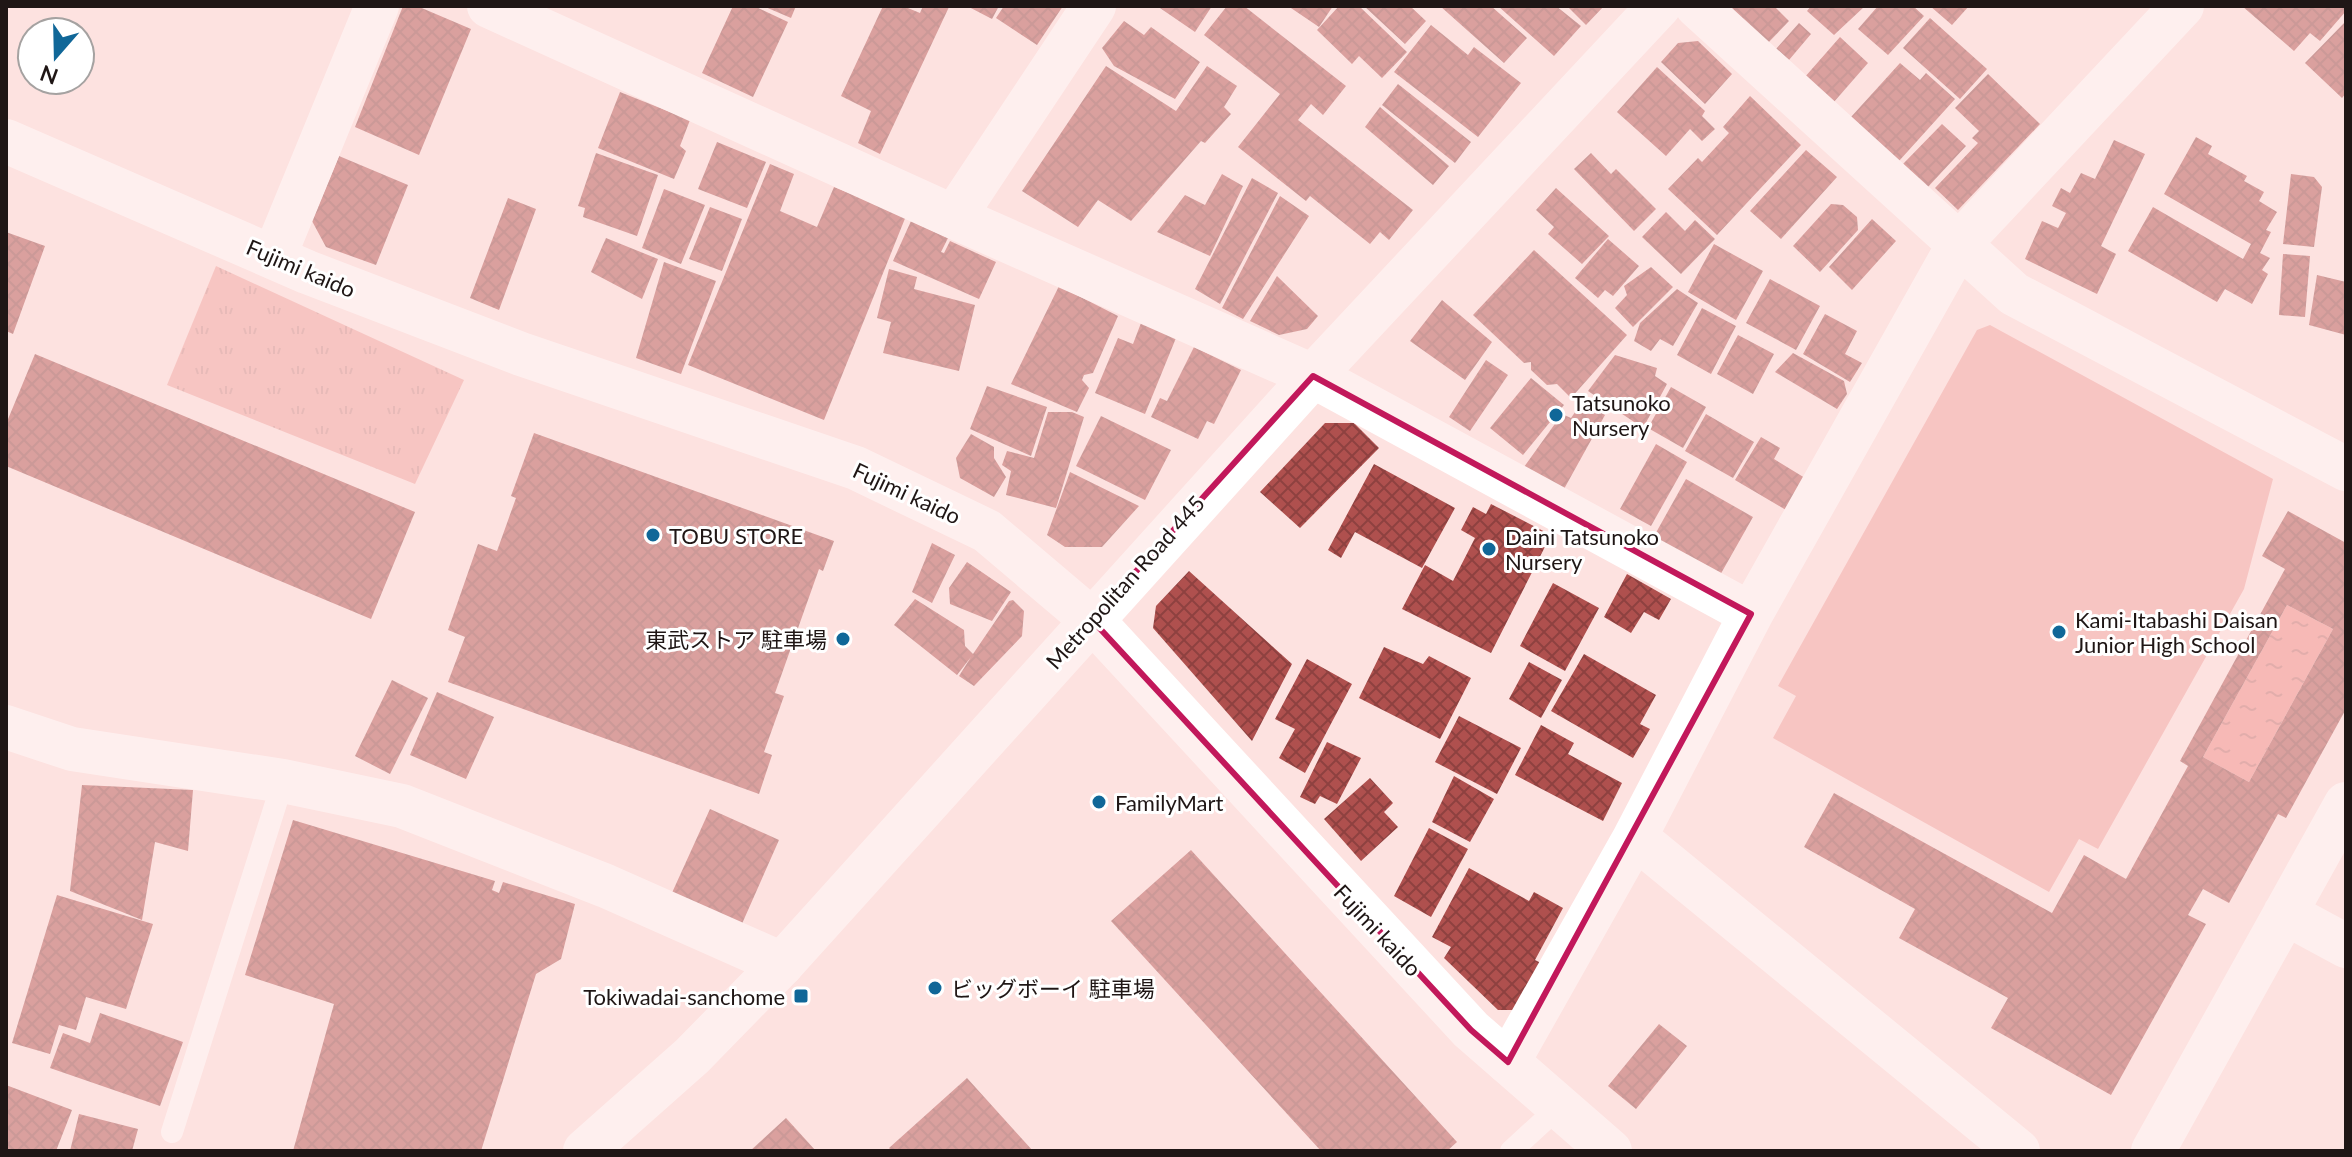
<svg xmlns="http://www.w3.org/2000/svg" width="2352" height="1157" viewBox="0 0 2352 1157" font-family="Lato,'Noto Sans JP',sans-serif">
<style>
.park{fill:url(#park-tufts)}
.garden{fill:#efa29e}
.water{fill:url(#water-ripples)}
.building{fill:url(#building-cross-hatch);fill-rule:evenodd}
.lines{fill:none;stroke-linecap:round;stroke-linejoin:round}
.lane{stroke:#fff;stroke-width:22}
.street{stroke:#fff;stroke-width:44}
.secondary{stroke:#fff;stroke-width:44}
.marked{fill:none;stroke:#c2185b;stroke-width:6;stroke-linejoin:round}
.poi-dot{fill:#106798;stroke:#fff;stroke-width:3}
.labels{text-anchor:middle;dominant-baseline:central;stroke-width:6;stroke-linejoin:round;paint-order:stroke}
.street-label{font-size:22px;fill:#1f1615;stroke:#fff}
.poi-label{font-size:22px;fill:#1f1615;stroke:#fff;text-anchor:start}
</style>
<defs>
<pattern id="park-tufts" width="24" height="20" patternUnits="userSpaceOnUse" patternTransform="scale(2)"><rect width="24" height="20" fill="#efa29e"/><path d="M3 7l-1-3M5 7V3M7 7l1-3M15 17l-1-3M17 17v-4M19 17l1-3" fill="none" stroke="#cc8b87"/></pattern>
<pattern id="water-ripples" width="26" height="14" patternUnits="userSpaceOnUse" patternTransform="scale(2)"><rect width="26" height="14" fill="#ef8884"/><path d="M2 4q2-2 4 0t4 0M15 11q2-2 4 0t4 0" fill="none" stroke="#c16e6b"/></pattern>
<pattern id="building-cross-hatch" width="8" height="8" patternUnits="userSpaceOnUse" patternTransform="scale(2)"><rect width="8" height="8" fill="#af504e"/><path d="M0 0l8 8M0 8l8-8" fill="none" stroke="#8e4140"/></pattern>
</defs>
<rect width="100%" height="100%" fill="#fde2e0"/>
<path class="park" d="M216 266 464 380 415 484 167 385Z"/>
<path class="garden" d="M1990 325 2273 479 2244 589 2098 849 2079 839 2049 892 1773 738 1796 696 1778 686 1977 330Z"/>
<path class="water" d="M2287 605 2333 629 2249 782 2203 757Z"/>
<path class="building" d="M403 6H417L471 29 419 155 355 127Z
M733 6H754L788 22 753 97 702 73Z
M763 6H796L791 18Z
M883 6H903L920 13 923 6 949 7 880 154 858 143 871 111 841 96Z
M967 6H999L992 19Z
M1004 6H1063L1037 45 996 18Z
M1157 6H1212L1195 32Z
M1227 6H1244L1346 86 1323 115 1311 104 1298 120 1413 210 1389 240 1380 232 1370 244 1310 196 1306 201 1238 147 1280 94 1204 35Z
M1288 6H1333L1319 27Z
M1339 6H1359L1407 52 1382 78 1359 56 1352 64 1317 30Z
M1364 6H1410L1426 21 1405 44Z
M1440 6H1491L1527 38 1504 63Z
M1498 6H1556L1581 26 1554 56Z
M1567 6H1604L1586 25Z
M1730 6H1774L1789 21 1766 45Z
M1811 6H1865L1834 35 1807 11Z
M1878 6H1913L1924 16 1888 55 1858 29Z
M1930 6H1969L1952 25Z
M2242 6H2346V11L2320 41 2310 33 2294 51Z
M1930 18 1987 69 1960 99 1903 48Z
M1124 21 1144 35 1151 27 1200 62 1175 99 1114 66 1102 48Z
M2346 21V93L2342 98 2305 63Z
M1799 23 1811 34 1789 60 1776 49Z
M1431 25 1468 55 1474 47 1521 83 1478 137 1394 72Z
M1840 37 1868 63 1833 103 1804 78Z
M1698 41 1732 74 1705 104 1661 62 1678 43Z
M1900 63 1920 80 1926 73 1955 99 1899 161 1851 117Z
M1106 66 1176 111 1207 66 1237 86 1224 107 1231 114 1205 143 1201 141 1131 221 1098 200 1078 227 1022 191Z
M1657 67 1705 111 1702 116 1715 129 1702 141 1690 129 1666 156 1617 112Z
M1988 74 2040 124 1958 210 1935 188 1978 143 1972 138 1979 131 1955 108Z
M1398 84 1471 142 1455 163 1382 105Z
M620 92 690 120 680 146 686 151 674 179 598 148Z
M1750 96 1801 145 1717 235 1668 189 1698 158 1702 162 1729 133 1723 127Z
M1380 107 1449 166 1433 185 1365 127Z
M1942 124 1966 146 1927 188 1903 164Z
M2196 137 2212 146 2208 154 2247 176 2244 181 2264 192 2259 201 2277 212 2266 230 2271 232 2260 253 2270 258 2262 270 2268 274 2252 304 2225 289 2217 302 2128 251 2153 207 2243 259 2251 244 2164 194Z
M2114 140 2145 154 2101 246 2116 254 2097 294 2025 259 2042 221 2058 228 2066 213 2052 206 2061 188 2070 193 2081 173 2095 179Z
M717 142 766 162 747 208 698 189Z
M1806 150 1837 177 1781 239 1750 211Z
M596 153 658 175 637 236 583 217 585 208 578 206Z
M1591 153 1611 174 1616 169 1656 209 1634 231 1574 169Z
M339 156 408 185 376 265 326 247 312 221Z
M770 164 794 174 780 211 817 227 834 187 906 216 824 420 688 365Z
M1222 174 1243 186 1210 256 1157 232 1185 195 1205 205Z
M2291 174 2314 177 2322 187 2314 247 2283 244Z
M1252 178 1278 193 1220 304 1195 289Z
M1556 188 1609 236 1582 264 1548 234 1554 227 1536 210Z
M664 189 705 205 681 264 642 248Z
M1280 196 1309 216 1243 319 1222 308Z
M508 198 536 209 499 310 470 298Z
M1831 204 1843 205 1857 217 1858 230 1820 272 1793 246Z
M710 207 742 219 722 271 689 259Z
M1666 212 1685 231 1695 220 1715 239 1681 274 1642 237Z
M1872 219 1896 241 1852 290 1829 267Z
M911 221 948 238 941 252 944 253 950 241 996 262 979 299 893 261Z
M6 232 45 246 13 334 6 331Z
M606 238 658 259 642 299 591 272Z
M1608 239 1639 266 1613 296 1605 290 1598 298 1575 278Z
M1714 244 1763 271 1736 320 1688 292Z
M1534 250 1627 335 1571 398 1557 384 1547 385 1531 370V362L1524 363 1473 315Z
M2283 254 2310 256 2305 317 2279 315Z
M664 262 716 281 681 374 636 358Z
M1651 267 1673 287 1633 327 1615 308 1627 295 1624 286Z
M889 269 917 277 914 289 975 305 959 371 883 353 891 322 877 318Z
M2317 275 2346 282V335L2309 325Z
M1277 276 1318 316 1307 329 1279 335 1250 321Z
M1770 279 1820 306 1796 350 1746 323Z
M1059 286 1118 316 1093 373 1084 375 1082 380 1089 388 1077 412 1011 384Z
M1677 289 1698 303 1673 346 1660 339 1651 351 1634 341 1640 323Z
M1442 300 1492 342 1465 380 1410 341Z
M1702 308 1736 326 1711 374 1677 355Z
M1825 314 1857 331 1845 354 1862 363 1850 382 1803 354Z
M1141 323 1176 338 1145 414 1095 393 1118 338 1133 344Z
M1738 335 1774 354 1753 394 1717 374Z
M1194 347 1241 370 1214 424 1207 421 1198 439 1151 417 1160 398 1167 401Z
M1793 353 1844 381 1847 394 1837 409 1775 372Z
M35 354 415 512 371 619 6 466V424Z
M1615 355 1657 368 1655 376 1667 384 1643 428 1588 391Z
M1486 360 1508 375 1470 431 1449 417Z
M1531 378 1564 405 1523 455 1490 428Z
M987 386 1047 407 1031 456 970 429Z
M1671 387 1706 407 1683 448 1648 428Z
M1582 402 1605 415 1564 489 1524 467 1562 414 1571 418Z
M1048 412H1072L1084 417 1056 508 1006 495 1011 471 1002 465 1007 451 1034 458Z
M1706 414 1754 442 1733 478 1685 451Z
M1101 416 1171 450 1145 500 1076 466Z
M1325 423H1354L1379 448 1300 528 1260 492Z
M534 433 834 541 823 571 819 569 775 693 784 696 764 752 772 755 759 794 448 682 465 637 448 630 478 544 497 551 516 498 511 496Z
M971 434 994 447V458L1006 477 994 497 960 478 956 458Z
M1761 437 1780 448 1774 459 1805 478 1786 510 1735 480Z
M1656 444 1687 462 1651 526 1620 509Z
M1374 464 1455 508 1422 568 1355 532 1341 558 1328 550Z
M1070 472 1139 506 1102 547H1065L1047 535Z
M1686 479 1753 517 1719 577 1653 538Z
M1491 504 1551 535 1491 653 1402 609 1425 565 1453 581 1475 538 1461 530 1473 507 1486 514Z
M2288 511 2346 543V709L2286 818 2278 814 2229 903 2203 889 2188 915 2206 924 2111 1095 1991 1028 2008 998 1899 938 1915 909 1804 847 1834 793 2052 913 2084 855 2126 879 2188 766 2180 761 2285 569 2262 556ZM2287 605 2333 629 2249 782 2203 757Z
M932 543 955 555 932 603 912 592Z
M967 562 1011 592 992 621 950 604 949 588Z
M1189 571 1292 664 1252 741 1153 628 1156 606Z
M1627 574 1671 599 1659 620 1644 612 1631 633 1604 617Z
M1553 583 1599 608 1565 671 1520 646Z
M915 599 964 630 965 646 973 654 1009 601 1013 600 1024 611 1022 636 974 686 959 676 971 657 957 675 894 625Z
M1384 647 1423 664 1429 656 1471 678 1440 739 1359 698Z
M1584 654 1656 695 1640 724 1650 729 1633 758 1551 711Z
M1307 659 1352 684 1305 773 1279 758 1295 729 1275 719Z
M1529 662 1562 680 1541 718 1509 699Z
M392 680 428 698 390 774 355 756Z
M437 692 494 717 466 779 410 755Z
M1459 716 1521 748 1497 794 1435 762Z
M1541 725 1574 743 1568 754 1622 783 1603 821 1515 775Z
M1327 742 1361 758 1337 804 1320 796 1315 804 1300 797Z
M1454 776 1494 799 1470 842 1432 822Z
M1370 778 1393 803 1384 812 1398 827 1361 861 1324 819Z
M82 785 193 790 188 851 155 842 142 920 70 891Z
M710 809 779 840 741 926 671 895Z
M293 820 495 881 492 890 499 893 503 882 575 904 561 959 536 974 481 1151H293L334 1004 245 975Z
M1429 828 1468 849 1431 917 1394 896Z
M1191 850 1457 1142 1447 1151H1321L1111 921Z
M1469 868 1529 901 1534 892 1563 908 1535 960 1543 964 1516 1010H1498L1444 958 1451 947 1432 937Z
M57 895 153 924 126 1009 86 997 76 1030 59 1025 50 1054 12 1043Z
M100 1013 183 1042 160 1106 50 1068 63 1033 90 1043Z
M1659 1024 1687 1046 1636 1109 1608 1086Z
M967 1078 1033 1151H892L889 1148Z
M6 1085 72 1110 56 1151H6Z
M79 1114 138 1129 132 1151H70Z
M786 1118 816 1151H750Z"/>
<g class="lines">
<path class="lane" d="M172 1132 283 781
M1511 1151 1559 1107"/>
<path class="street" d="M489 6 954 217 1313 376 1751 614
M1697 6 2014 294 2346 469
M954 217 1094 6
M274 257 377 6
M6 727 72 749 283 781 402 806 606 886 782 964
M1635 837 2018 1151
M2285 913 2346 946
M1508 1062 1635 837 1751 614 1959 244 2182 6
M2153 1151 2346 804"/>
<path class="secondary" d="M6 141 307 272 521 354 856 468 987 531 1092 620 1471 1030 1610 1151
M585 1151 692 1056 782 964 1313 376 1659 6"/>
</g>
<path d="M0 0H2352V1157H0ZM1313 376 1751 614 1508 1062 1471 1030 1092 620Z" fill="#fde2e0" fill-opacity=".55" fill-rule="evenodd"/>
<path class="marked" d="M1313 376 1751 614 1508 1062 1471 1030 1092 620Z"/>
<g class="poi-dot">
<circle cx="1556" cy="415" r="8"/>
<circle cx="653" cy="535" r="8"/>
<circle cx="1489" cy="549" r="8"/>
<circle cx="2059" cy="632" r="8"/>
<circle cx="843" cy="639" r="8"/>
<circle cx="1099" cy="802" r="8"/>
<circle cx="935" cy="988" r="8"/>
<rect x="793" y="988" width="16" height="16" rx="4"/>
</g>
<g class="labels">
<g class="street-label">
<text transform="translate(301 268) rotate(23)">Fujimi kaido</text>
<text transform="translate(907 493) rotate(25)">Fujimi kaido</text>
<text transform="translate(1125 582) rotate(-48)">Metropolitan Road 445</text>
<text transform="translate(1378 930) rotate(47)">Fujimi kaido</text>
</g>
<g class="poi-label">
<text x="1572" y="402">Tatsunoko<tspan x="1572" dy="25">Nursery</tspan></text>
<text x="669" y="535">TOBU STORE</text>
<text x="1505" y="536">Daini Tatsunoko<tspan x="1505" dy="25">Nursery</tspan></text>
<text x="2075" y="619">Kami-Itabashi Daisan<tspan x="2075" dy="25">Junior High School</tspan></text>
<text x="827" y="639" text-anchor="end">東武ストア 駐車場</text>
<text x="1115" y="802">FamilyMart</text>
<text x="951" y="988">ビッグボーイ 駐車場</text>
<text x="785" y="996" text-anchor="end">Tokiwadai-sanchome</text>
</g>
</g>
<rect width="2352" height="1157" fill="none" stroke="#1f1615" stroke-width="16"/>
<g transform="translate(56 56) rotate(200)"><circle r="38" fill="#ffffff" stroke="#a5a2a1" stroke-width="2"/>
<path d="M0-6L14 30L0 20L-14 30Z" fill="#106798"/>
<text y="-12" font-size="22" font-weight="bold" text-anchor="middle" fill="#1f1615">N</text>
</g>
</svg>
